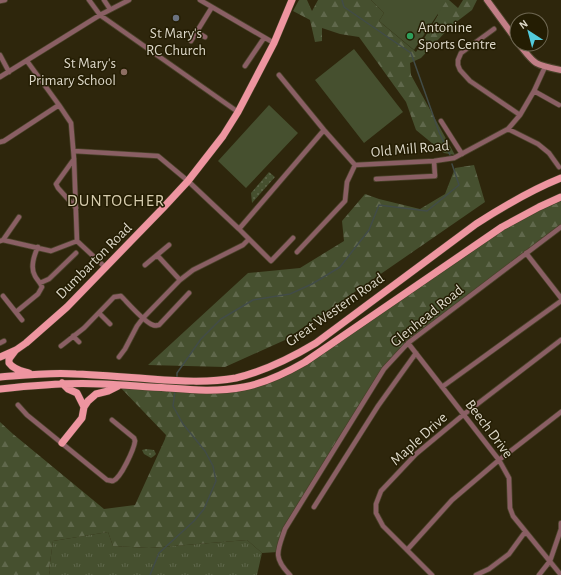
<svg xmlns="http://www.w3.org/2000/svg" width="561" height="575" viewBox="0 0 561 575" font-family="'Alegreya Sans',sans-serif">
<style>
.grass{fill:url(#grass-tufts)}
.forest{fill:url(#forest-firs)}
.park{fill:url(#park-dots)}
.garden{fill:#46502f}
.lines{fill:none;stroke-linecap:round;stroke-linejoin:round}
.stream{stroke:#424c48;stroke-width:1.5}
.street-casing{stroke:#4a422a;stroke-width:6}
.secondary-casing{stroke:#4a422a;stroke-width:8}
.primary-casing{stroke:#4a422a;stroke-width:8}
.street{stroke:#8a5f64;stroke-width:4.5}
.secondary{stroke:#c27e86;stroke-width:6}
.primary{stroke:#ee95a0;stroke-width:7}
.worship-dot{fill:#6b7280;stroke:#241d03;stroke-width:1.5}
.leisure-dot{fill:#2e9e5b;stroke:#241d03;stroke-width:1.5}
.education-dot{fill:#8d6e63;stroke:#241d03;stroke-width:1.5}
.labels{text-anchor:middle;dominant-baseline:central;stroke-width:3;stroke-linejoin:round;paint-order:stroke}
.poi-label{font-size:15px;fill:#dcd7c8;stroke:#241d03;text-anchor:start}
.street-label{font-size:15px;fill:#dcd7c8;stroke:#241d03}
.quarter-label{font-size:17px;letter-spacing:1px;fill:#d6ccae;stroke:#241d03}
</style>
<defs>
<pattern id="grass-tufts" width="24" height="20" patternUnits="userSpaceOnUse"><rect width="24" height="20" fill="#46502f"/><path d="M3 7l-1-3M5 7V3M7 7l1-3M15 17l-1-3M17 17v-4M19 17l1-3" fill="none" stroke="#60684c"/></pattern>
<pattern id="forest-firs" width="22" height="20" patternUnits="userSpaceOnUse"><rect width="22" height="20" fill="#46502f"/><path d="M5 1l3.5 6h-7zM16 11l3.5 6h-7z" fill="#60684c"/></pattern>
<pattern id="park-dots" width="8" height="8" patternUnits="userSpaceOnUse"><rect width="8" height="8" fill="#46502f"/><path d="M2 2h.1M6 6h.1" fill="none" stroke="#60684c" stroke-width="1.8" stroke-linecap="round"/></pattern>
</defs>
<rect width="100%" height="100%" fill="#2e260c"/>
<path class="grass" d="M108 532 113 546 149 548 247 540 262 553 257 575H50L49 570 53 541Z"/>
<path class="forest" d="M299 0H307L312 11 318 0H371L384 13 379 21 416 52 438 15 430 0H449L458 8 463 0H477L472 10 451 26 421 58 410 63 411 75 455 155 444 153 416 130 406 102 359 37 340 34 322 28V41L315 42 310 20 293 11Z
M474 165 485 202 285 340 225 367 148 365 248 273 300 268 344 241 342 221 365 194 379 199 420 209 445 194 455 168Z
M561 197V227L408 343 384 369 285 529 278 552 262 553 247 540 149 548 113 546 108 532 53 541 49 570 50 575H0V422L13 434 104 509 135 505 165 439 166 435 118 385 231 389 282 374 502 227Z"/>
<path class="park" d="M269 172 275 177 252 203 251 193Z
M146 449 154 450 156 454 154 456 151 458 144 454 142 450Z"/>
<path class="garden" d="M371 0H447L414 50 379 21 384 13Z
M354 49 403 112 364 143 315 80Z
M269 105 298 133 246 188 218 161Z"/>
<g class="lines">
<path class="stream" d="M342 0 344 7 411 53 439 132 450 155
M177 377V373L201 339 221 319 253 300 290 294 312 284 340 267 369 230 379 205 427 211 459 185 452 164
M150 575 159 553 194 521 204 509 216 481 213 466 205 451 183 424 173 406 175 391"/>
<g class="street-casing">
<path id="street" d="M89 0 100 15 238 112
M104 0 110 9
M200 0 274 43
M0 1 5 0
M494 29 461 53 458 60V65L460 70 470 81 520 115
M197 32 205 37
M191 41 212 7
M0 55 9 72
M27 61 59 105 71 123 74 159 77 241 106 268
M245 66 264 38
M279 75 324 130 355 165
M0 77 100 15 129 0
M534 91 559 105
M441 121 462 154
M508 129 538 144 549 153 559 167
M0 142 4 141 59 105
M74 151 158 156 188 181 239 229 271 261 293 238
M74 159 56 184 58 188 76 208
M355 165 434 161 454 158 508 129 520 115 534 91 545 67
M376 179 435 176 434 161
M239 229 324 130
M3 240 19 217
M0 241 3 240 51 251 77 241
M297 252 345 201 347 182 355 165
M526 253 561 298
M157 255 180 280
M145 265 169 245
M40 283 49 279 76 253
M3 296 22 320
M16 312 38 294 42 287C40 282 37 280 35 276 30 268 34 255 38 247
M99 313 110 324
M73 336 79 342
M0 343 4 341
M408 343 499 460 509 478 510 508 513 516 561 575
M61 346 84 328 114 297 121 296C128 303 144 322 153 325 156 326 157 325 159 325L189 293
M119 357 125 349 137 326 143 318 180 280 193 270 243 245 249 239
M442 387 561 301
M18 405 27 415 107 480C109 480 111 481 113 481 121 478 134 449 135 441L134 438 112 420
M314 507 378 406 416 353
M407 550 452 500 499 460 561 412
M290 575C272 557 278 550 285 529L384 369 408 343 561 227
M432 575 383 526 376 513V504L381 491 416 454 463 415 561 340
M476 575 489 569 509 554 525 532
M539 575 550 561 561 529V523"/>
</g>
<g class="secondary-casing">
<path id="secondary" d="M487 0 517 41
M519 44C535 65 535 65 561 70"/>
</g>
<g class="primary-casing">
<path id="primary" d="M15 351 9 359V363C14 370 22 371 29 373
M0 357 16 350 26 343 67 307 163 208 188 181 223 136 238 112 274 43 292 0
M0 377C25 375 51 372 76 374 101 375 126 377 151 379 179 381 208 383 236 378 265 371 291 358 316 343L476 224C504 206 531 190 561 178
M62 383 68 389 77 393 84 407
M0 389C35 385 69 382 103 384 125 385 146 387 167 388 193 390 218 392 244 387 265 383 286 373 305 362L502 227 539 207 561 197
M62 443 82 418 84 407 88 401 96 394 108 391 118 386"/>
</g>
<use href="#street" class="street"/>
<use href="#secondary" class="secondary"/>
<use href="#primary" class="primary"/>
</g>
<circle class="worship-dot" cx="176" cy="18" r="4"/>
<circle class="leisure-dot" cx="410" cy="36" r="4"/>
<circle class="education-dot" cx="124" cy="72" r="4"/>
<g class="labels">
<g class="poi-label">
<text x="418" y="27">Antonine<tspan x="418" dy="17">Sports Centre</tspan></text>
<text x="176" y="33" text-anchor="middle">St Mary's<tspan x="176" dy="17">RC Church</tspan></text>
<text x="116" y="63" text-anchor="end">St Mary's<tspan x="116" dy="17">Primary School</tspan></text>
</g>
<g class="street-label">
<text transform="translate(410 149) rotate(-5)">Old Mill Road</text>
<text transform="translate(94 261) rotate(-45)">Dumbarton Road</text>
<text transform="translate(335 310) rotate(-35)">Great Western Road</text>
<text transform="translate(427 316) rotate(-39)">Glenhead Road</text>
<text transform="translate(489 429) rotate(53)">Beech Drive</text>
<text transform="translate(419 439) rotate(-42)">Maple Drive</text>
</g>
<g class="quarter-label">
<text x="116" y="200">DUNTOCHER</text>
</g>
</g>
<g transform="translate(529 32) rotate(324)"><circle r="19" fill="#241d03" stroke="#6e6752"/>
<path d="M0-3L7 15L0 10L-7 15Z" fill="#53cbdc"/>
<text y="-6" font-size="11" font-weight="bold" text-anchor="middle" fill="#dcd7c8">N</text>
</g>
</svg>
